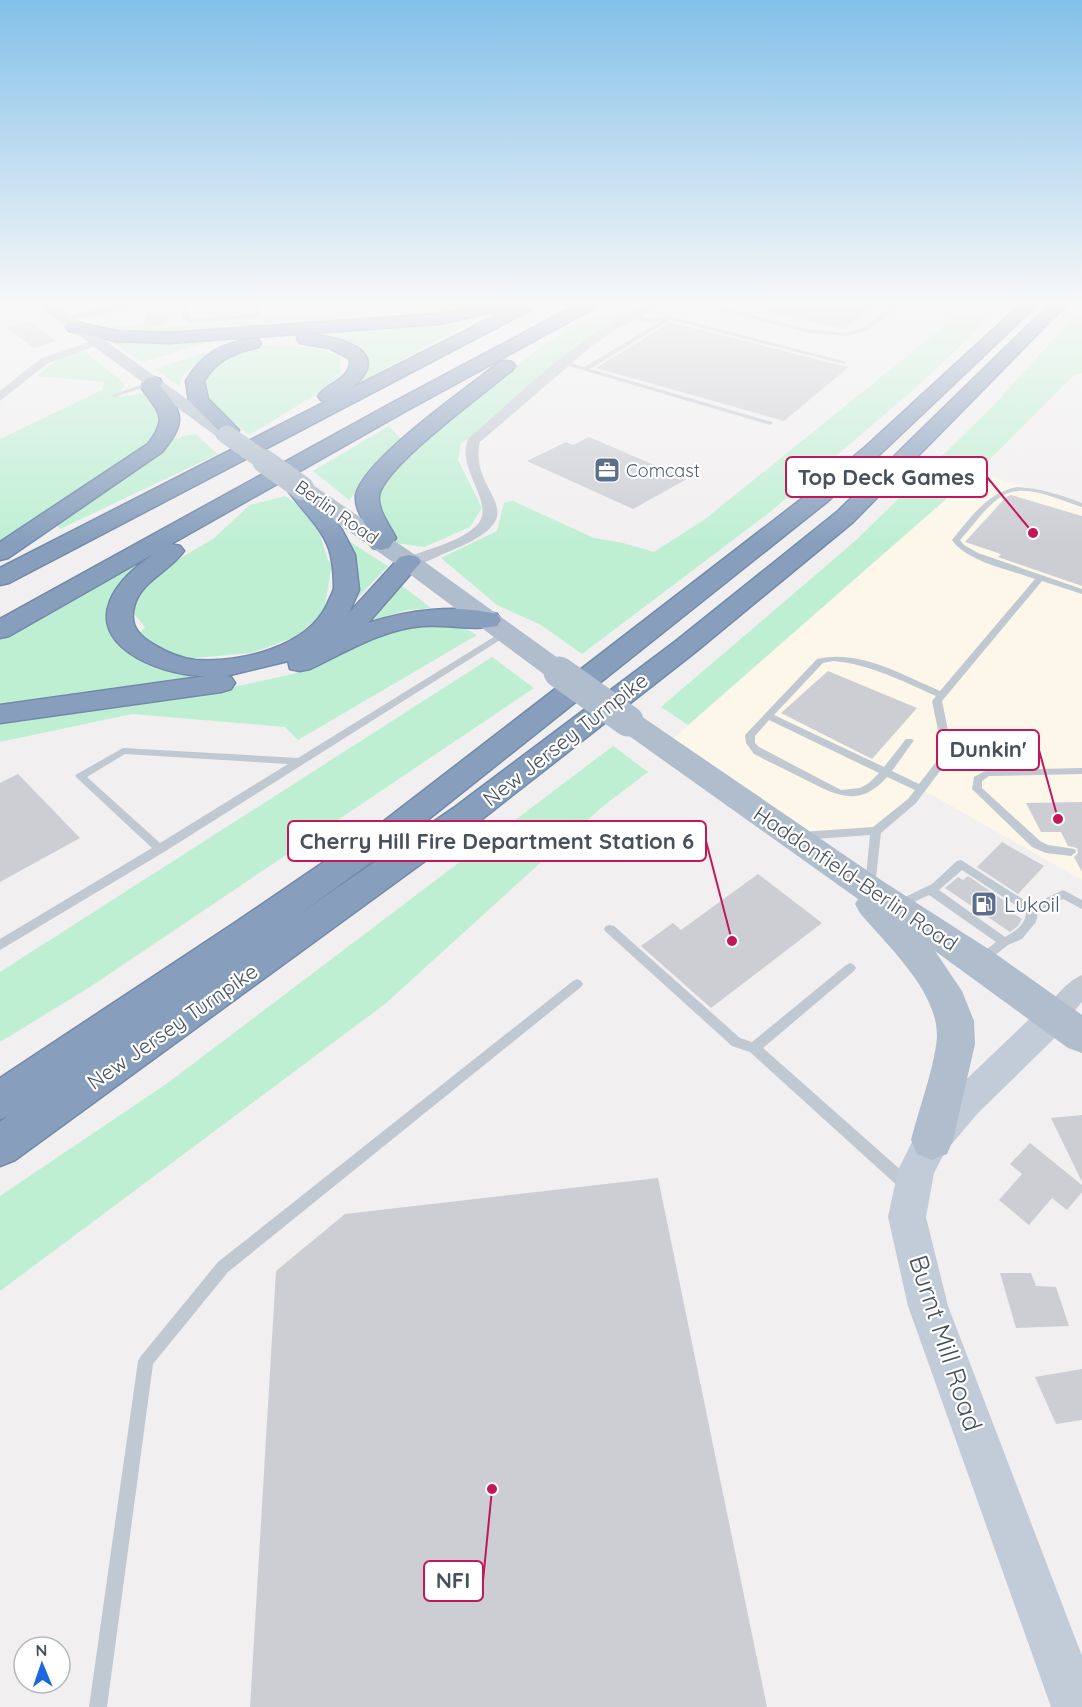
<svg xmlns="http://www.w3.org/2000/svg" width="1082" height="1707" viewBox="0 0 1082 1707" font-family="Quicksand,sans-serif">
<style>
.commercial{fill:#fcf7e9}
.green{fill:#beefd3}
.building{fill:#ccced4}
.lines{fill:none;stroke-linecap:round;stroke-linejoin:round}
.motorway-casing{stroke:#728aa9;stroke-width:3}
.service{fill:#c0c8d1;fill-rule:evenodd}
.minor{fill:#c0c8d1;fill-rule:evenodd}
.secondary{fill:#c2cbd8;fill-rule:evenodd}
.primary{fill:#afbdcd;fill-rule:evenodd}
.motorway{fill:#879fbd;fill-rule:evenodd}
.primary-bridge-far2{stroke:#afbdcd;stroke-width:19}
.primary-bridge-far1{stroke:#afbdcd;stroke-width:24}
.primary-bridge{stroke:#afbdcd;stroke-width:31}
.labels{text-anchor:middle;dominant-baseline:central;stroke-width:4.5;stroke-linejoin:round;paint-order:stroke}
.far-service-label{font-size:18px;fill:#4e5e75;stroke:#fff;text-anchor:start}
.far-street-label{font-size:18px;fill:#47515c;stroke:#fff}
.street-label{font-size:21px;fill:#47515c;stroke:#fff}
.service-label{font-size:21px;fill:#4e5e75;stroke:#fff;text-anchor:start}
.near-street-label{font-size:26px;fill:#47515c;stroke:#fff}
.leader{fill:none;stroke:#c2185b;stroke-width:2}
.callout-dot{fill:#c2185b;stroke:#fff;stroke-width:2}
.callout{fill:#fff;stroke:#c2185b;stroke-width:2}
.callout-label{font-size:22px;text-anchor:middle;font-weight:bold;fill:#47515c}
</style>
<rect width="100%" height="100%" fill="#f1efef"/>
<path class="commercial" d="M977 472 1082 504V880L921 789 876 831 794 837 665 746Z"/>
<path class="green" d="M392 304H492L424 317 149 335 103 329 90 320C144 334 200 323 255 318 301 314 347 311 392 304Z
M613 304H644L579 343 477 434 461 443 458 460 482 508 470 527 424 547 389 542 375 484 441 423 544 345Z
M955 304H1004L919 385 770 512 582 654 541 625 497 605 441 558 497 531 504 503 513 501 594 538 623 543 654 552 704 520 943 327Z
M486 314 352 387 368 360 347 342 317 335 282 333 444 320Z
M1075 315 1082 318V373L1073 376 977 472 688 725 661 707 854 542 994 405Z
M104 337 223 338 142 362Z
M255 345 311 347 340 356 341 374 317 394 249 435 205 397V370L226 352Z
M83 350 125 384 118 397 146 393 164 424 133 459 0 543V439L102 390 104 382 37 376 61 357Z
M210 351 183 375 180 386 154 369Z
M389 426 401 439 349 500 313 471Z
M195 434 218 454 60 529 54 522 168 440Z
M285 496C315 515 318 527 328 560L332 563 324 612 295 637 251 653 183 659 138 635 145 627 134 614 130 603 150 576 213 539 250 505Z
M347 540 388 566 336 621Z
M155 552 107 618C119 676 185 670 231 672L0 704V639Z
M396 581 431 608 408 610 365 622Z
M435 623 461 626 477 635 298 740 285 727 132 714 0 742V723L197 695 293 674 390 630Z
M492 657 534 688 90 987 0 1042V972Z
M613 746 648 772 602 807 385 1004 0 1291V1196L169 1082Z"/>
<path class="building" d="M763 304H876L844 329 762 310Z
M169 310 167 325 144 327 147 311Z
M30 322 56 341 34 348 7 328Z
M670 322 843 366 849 367 784 421 596 368Z
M589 437 687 479 633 509 527 461 566 442 573 445Z
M1011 495 1082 516V586L998 557 1001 554 965 542 1006 497Z
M828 671 917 708 872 759 781 713Z
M18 774 80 838 0 882V783Z
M1082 802V872L1074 857 1078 853 1077 848 1068 846 1061 832H1041L1026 803Z
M1002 842 1044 866 1018 894 977 867Z
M758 874 822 923 711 1008 641 946 673 923 681 930Z
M968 876 1009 904 1005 908 1022 919 1018 926 1010 932 945 888 958 877 963 880Z
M1082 1115V1182L1051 1118Z
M1030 1143 1082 1185V1192L1067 1210 1052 1198 1029 1225 999 1200 1022 1174 1010 1164Z
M658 1178 767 1707H250L276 1271 345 1214Z
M1000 1273H1031L1036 1286 1056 1287 1069 1326 1016 1328Z
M1082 1369V1420L1056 1424 1035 1377Z"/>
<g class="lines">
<g class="motorway-casing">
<path id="motorway" d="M485 304H510L509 308 518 304H538L536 307 9 583 0 585V568L327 401 321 400 318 396C328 382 351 380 350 359L329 348 300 343 297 339 300 335C310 333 322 336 332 338 366 346 383 363 350 389L508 309 438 324 169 343 116 341 69 331 66 327 69 323 75 322 116 331 169 333 438 314Z
M578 304H598L596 307 404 412 171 544 180 546 184 551C168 574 137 581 133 612 131 628 141 637 153 644 166 652 179 658 195 660 240 663 306 648 327 605 329 599 333 593 334 588 334 578 333 565 331 556 326 531 303 512 289 492L294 483 302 481 310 483 313 488 311 491 342 530 355 555 359 590 349 613 400 557 409 555 418 557 421 562 368 623C408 610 455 604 497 614L501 620 497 626C474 631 447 624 423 626 382 629 346 652 310 669L300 671 290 669 288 661 226 676 231 677 235 683 231 689 221 692 0 723V705L207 676C171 677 90 652 110 601 118 581 136 567 153 554L9 636 0 638V619L390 404Z
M1021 304H1038L877 457 828 501 406 837 302 912 455 807 676 641 837 512 1050 304H1067L853 522 694 653 477 823 15 1160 0 1166V1122L7 1117 0 1119V1078L236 922 384 821 812 491 863 449Z
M252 338 258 339 261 343 258 347C235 353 217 359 204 381L208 399 239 430 234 439H220L217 435 219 431 189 401 186 381C202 354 221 344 252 338Z
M506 361 512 362 515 366 512 370C486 392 383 467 379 496 377 509 390 526 396 538L389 548 381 550 373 548 369 543 372 538C367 526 354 509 356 495 363 460 468 387 500 362Z
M153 377 160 379 162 383 160 386C185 413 185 424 162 452L8 558 0 560V542L148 444C170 416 157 411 141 387L146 379Z"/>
</g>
<path class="service" d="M181 304H187L189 317 191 319 254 314V304H259L260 315 255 318 190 323 183 318Z
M670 304 709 305 809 329 846 333 863 328 894 304H900L867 331 846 336 809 333 714 309 678 306Z
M631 314 648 318 670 316 847 362 844 364 670 320 590 369 772 422 773 423 770 425 562 364V362L564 361 584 367 663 320 648 322 629 317Z
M153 381 156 383 155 384 114 397 111 395Z
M1017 487C1040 488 1061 495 1082 503V507C1058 500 1025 482 1002 496 985 507 973 526 960 540L964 545 978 553 1082 589V594L1042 581 942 701 949 735 946 763 916 803 881 833 875 886 874 889H866L865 886 870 835 801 840 796 836 801 832 873 827 908 799 915 790 887 777C857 811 833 793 800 777 785 769 769 762 754 754L746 743 745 735 817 659C860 649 902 675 940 691L1035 579C1011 570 967 562 952 540 970 518 988 492 1017 487ZM833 661C870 664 902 681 936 696L932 701 939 735 936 762 919 784 892 771 912 743 914 741 912 739H906L884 767 774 715 823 663ZM769 720 879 773 869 783 860 788 841 790 759 747 755 743V736Z
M505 630 508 631V635L164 852 0 950V939L152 848 77 778 75 776 77 774 123 748 298 758ZM125 754 288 764 160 843 87 777Z
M1082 768V774L989 776 982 781V788L1040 841 1048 845 1075 849 1076 852 1071 856 1046 853 1032 847 972 789 974 777 987 770Z
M961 860 1032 905 1063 890 1082 900V909L1063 899 1038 912 1036 922 1022 939 1008 945 985 963 981 965 977 963 975 960 977 957 996 942 929 895 899 909 895 908 894 905 895 902 932 884 957 861ZM962 870 1026 912C1026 924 1015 932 1005 937L939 890Z
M610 925 614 926 740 1038 752 1042 846 965 850 963 854 965 856 968 854 971 763 1048 911 1179 913 1184 911 1189 906 1191 901 1189 750 1052 732 1046 606 932 604 929 606 926Z
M577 979 581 981 583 984 581 987 228 1272 153 1364 107 1707H89L138 1361 141 1356 218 1262 573 981Z"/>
<path class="minor" d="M180 304 175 307 115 311 64 322 59 319 60 317 115 305Z
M652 304H666L618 328 593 345 480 442C467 496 545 513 448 552 435 557 417 569 404 565L401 562 404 559C426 549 458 543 476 526 499 505 453 467 469 438 525 390 581 330 652 304Z
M97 339 101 340V344L48 363 0 401V391L40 359Z
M1082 975V1002C1071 1014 1063 1031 1045 1024L1042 1017C1049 1002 1067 981 1082 975Z"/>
<path class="secondary" d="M1054 1003 1066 1007 1070 1017 1066 1027 978 1113 945 1152 934 1173 926 1217 948 1306 1082 1656V1707H1051L908 1306 888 1217 898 1170 919 1128 954 1091 1042 1007Z"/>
<path class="primary" d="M36 304H54L237 435 234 439H220Z
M302 481 310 483 418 557 569 666 573 672 569 678 559 681 549 678 400 567 294 493 291 488 294 483Z
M628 712 638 714 881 880 993 952 1082 1015V1053L1068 1048 935 951 962 991 974 1021 975 1044 953 1140 947 1154 932 1160 917 1154 911 1140C919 1109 931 1077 936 1046 945 997 889 948 860 913L855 904 858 899 618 728 614 721 618 714Z"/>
<use href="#motorway" class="motorway"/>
<path class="primary-bridge-far2" d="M227 435 266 462"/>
<path class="primary-bridge-far1" d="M264 461 302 488"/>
<path class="primary-bridge" d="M559 672 628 721"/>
</g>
<linearGradient id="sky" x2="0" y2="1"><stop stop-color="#83c0e9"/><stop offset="0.56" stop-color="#f9f8f8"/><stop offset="1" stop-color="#f9f8f8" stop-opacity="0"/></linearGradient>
<rect width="1082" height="543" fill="url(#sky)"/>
<defs>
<g id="office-square" transform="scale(1.35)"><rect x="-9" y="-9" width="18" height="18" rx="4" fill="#5c6f8a" stroke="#fff"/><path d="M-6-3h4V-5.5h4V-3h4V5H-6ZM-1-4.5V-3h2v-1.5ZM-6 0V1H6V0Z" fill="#fff"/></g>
<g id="fuel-square" transform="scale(1.35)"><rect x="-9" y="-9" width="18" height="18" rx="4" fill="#5c6f8a" stroke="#fff"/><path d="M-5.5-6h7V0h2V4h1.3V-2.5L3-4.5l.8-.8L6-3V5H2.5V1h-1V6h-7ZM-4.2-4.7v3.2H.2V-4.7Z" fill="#fff"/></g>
</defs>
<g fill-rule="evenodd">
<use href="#office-square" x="607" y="470"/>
<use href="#fuel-square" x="984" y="904"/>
</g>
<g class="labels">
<g class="far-service-label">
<text x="626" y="470">Comcast</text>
</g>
<g class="far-street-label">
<text transform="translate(337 512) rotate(35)">Berlin Road</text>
</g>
<g class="street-label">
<text transform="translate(565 739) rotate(-38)">New Jersey Turnpike</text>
<text transform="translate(856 878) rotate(34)">Haddonfield-Berlin Road</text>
<text transform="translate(172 1026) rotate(-35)">New Jersey Turnpike</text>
</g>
<g class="service-label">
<text x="1004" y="904">Lukoil</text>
</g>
<g class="near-street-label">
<text transform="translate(946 1343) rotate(72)">Burnt Mill Road</text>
</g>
</g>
<path class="leader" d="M1033 533L987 477M1058 819L1039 750M732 941L706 841M492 1489L483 1581"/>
<g class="callout-dot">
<circle cx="1033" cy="533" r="6"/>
<circle cx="1058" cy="819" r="6"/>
<circle cx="732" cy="941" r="6"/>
<circle cx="492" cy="1489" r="6"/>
</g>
<g class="callout">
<rect x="786" y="457" width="201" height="40" rx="6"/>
<rect x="937" y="730" width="102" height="40" rx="6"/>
<rect x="288" y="821" width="418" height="40" rx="6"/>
<rect x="424" y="1561" width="59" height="40" rx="6"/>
</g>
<g class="callout-label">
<text x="886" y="485">Top Deck Games</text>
<text x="988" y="757">Dunkin'</text>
<text x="497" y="849">Cherry Hill Fire Department Station 6</text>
<text x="453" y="1588">NFI</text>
</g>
<g transform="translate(42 1665) rotate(358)"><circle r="28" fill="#ffffff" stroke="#b5b9be" stroke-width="1.5"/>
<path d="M0-4.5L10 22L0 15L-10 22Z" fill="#1b67df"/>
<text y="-9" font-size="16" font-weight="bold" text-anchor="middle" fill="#47515c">N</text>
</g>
</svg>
